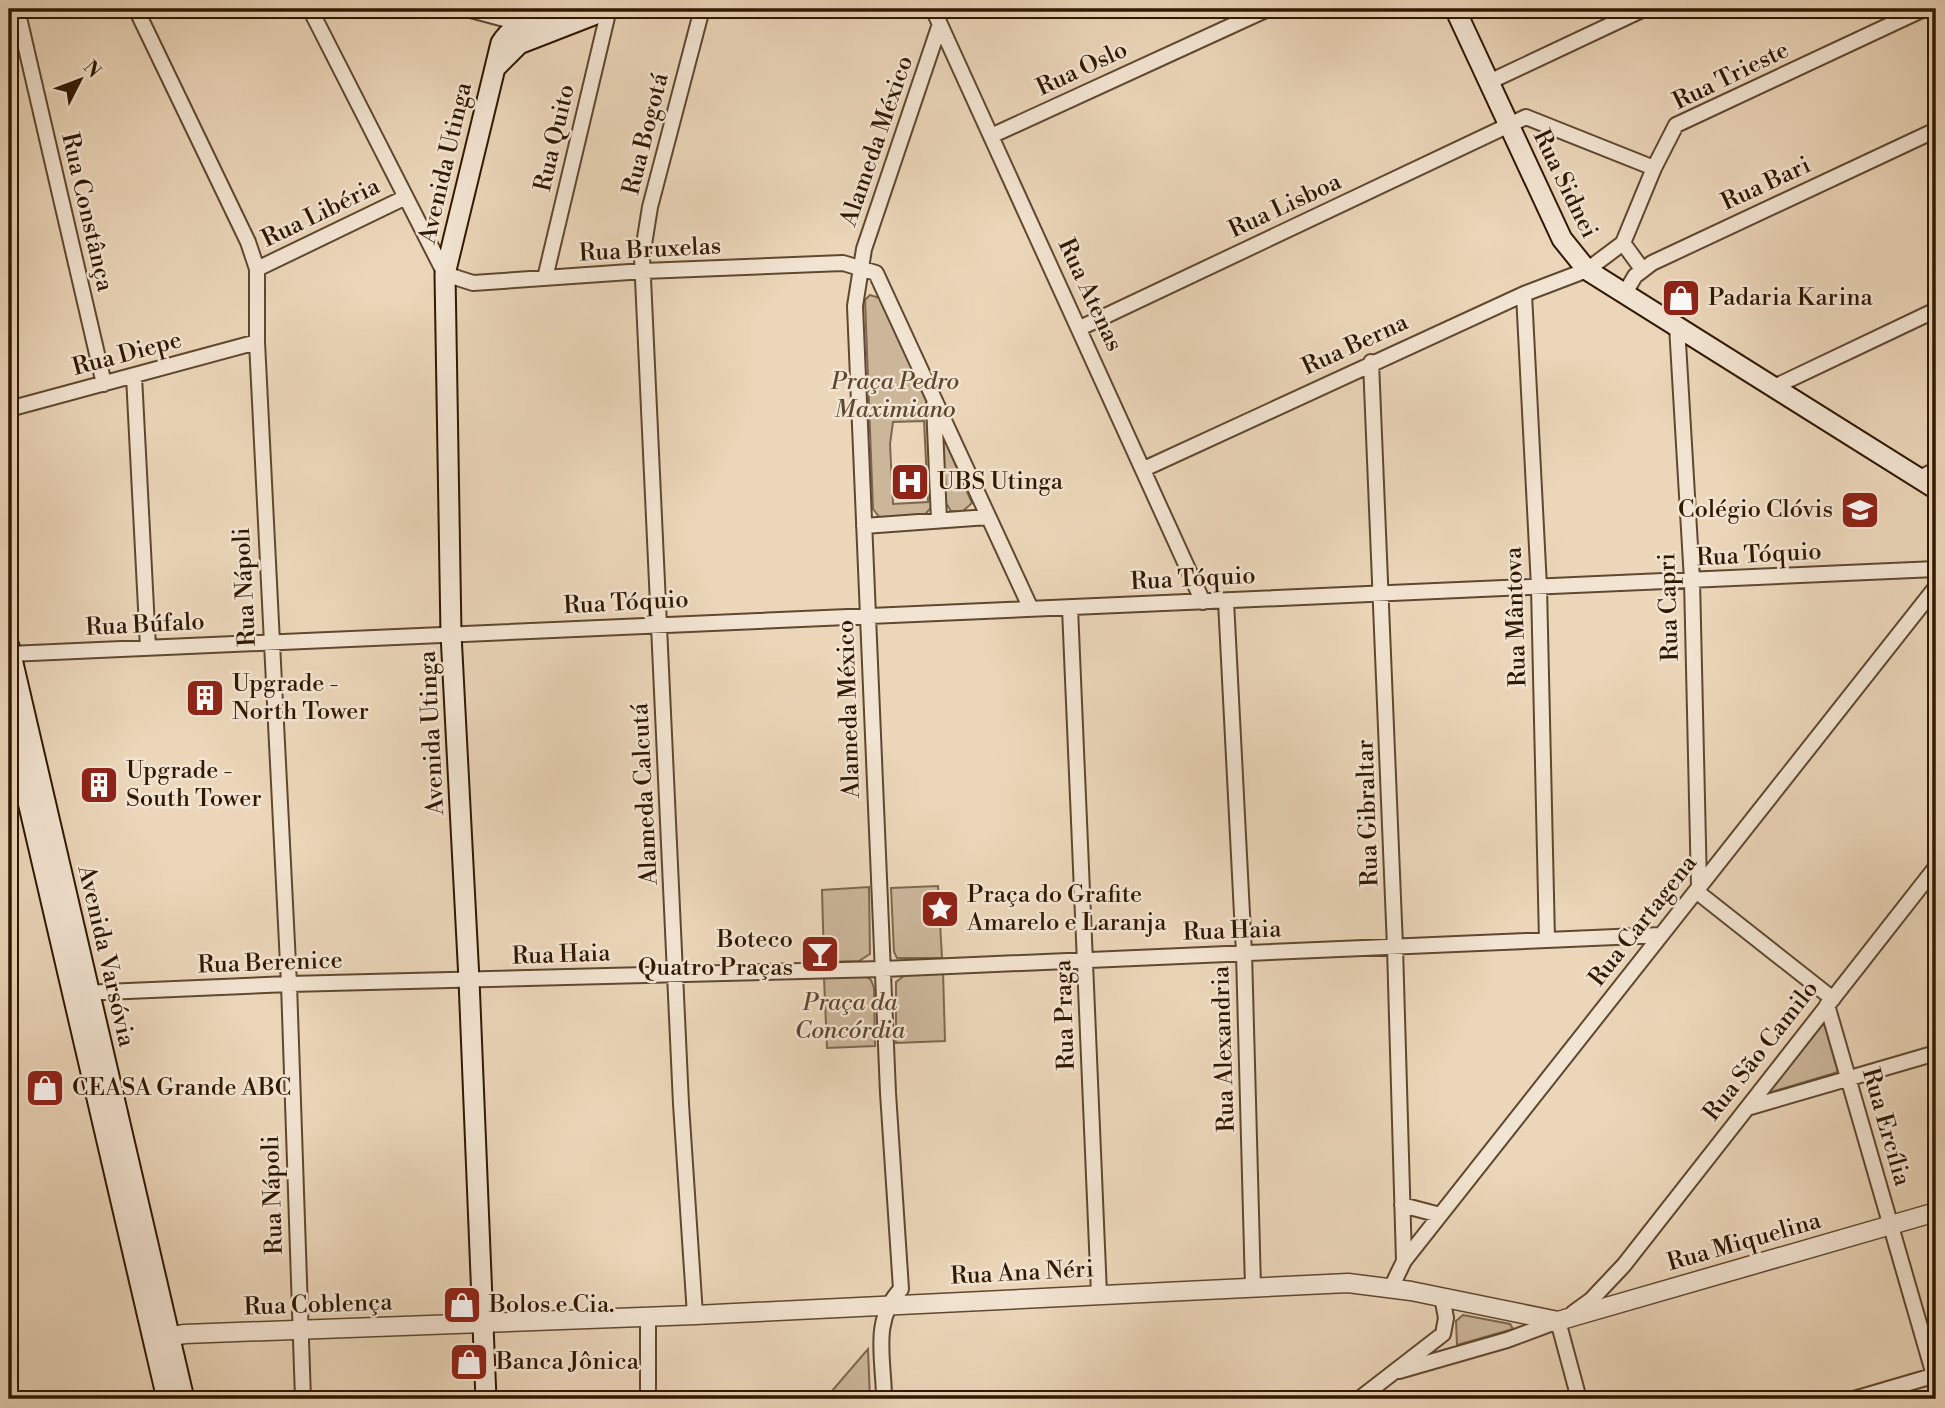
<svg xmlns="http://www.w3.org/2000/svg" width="1945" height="1408" viewBox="0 0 1945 1408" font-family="'Libre Bodoni',serif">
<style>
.green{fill:#cbb69a;stroke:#7e674e;stroke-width:2;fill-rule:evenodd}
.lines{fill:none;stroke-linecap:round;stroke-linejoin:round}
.minor-casing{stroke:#5f482f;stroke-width:18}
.tertiary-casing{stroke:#5f482f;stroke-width:21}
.secondary-casing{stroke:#301801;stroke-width:23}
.minor{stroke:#f2e4d2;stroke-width:14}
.tertiary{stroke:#f2e4d2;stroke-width:18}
.secondary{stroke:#f2e4d2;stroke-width:19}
.labels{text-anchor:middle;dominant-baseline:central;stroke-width:5;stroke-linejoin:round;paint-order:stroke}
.street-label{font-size:24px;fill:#301801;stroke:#f2e4d2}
.poi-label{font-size:24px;fill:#301801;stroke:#f2e4d2;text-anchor:start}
.park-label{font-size:24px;font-style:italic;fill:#5e472f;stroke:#f2e4d2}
</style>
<rect width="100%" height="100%" fill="#ebd6b9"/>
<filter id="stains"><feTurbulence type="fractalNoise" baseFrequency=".00286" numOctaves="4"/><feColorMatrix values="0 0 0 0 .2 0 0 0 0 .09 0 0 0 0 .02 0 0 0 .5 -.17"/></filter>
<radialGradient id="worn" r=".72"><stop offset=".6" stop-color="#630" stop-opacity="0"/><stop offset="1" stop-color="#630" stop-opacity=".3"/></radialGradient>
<path class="green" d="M870 295 880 298 926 400 932 507 925 514 880 518 873 509 865 300ZM924 421 928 502 893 504 890 444 893 422Z
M941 431 972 503 962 512 951 511 946 503Z
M938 886 942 958H897L894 952 891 888Z
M869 887 870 954 859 961 824 962 822 890Z
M943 971 945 1041 896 1043V982L905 975Z
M865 976 871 980 874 988 875 1046 827 1048 824 978Z
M1824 1023 1838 1072 1768 1093Z
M1463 1315 1510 1324 1513 1329 1457 1345 1456 1321Z
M868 1349 870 1399H825Z"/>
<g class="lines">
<g class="minor-casing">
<path id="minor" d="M17 9 104 384
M136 9 248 242 257 269V342L289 984 303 1399
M310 9 445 274 473 283 644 271 843 263 876 273 1031 609
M467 9 508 20
M933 9 1203 602
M1489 82 1644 9
M991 136 1268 9
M1623 243 1642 269
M257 269 404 198
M545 278 609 9
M1625 293 1635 276 1652 263 1936 130
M1524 294 1539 587 1547 940
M1677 326 1692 580 1699 887
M1080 328 1526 117 1654 168
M1371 362 1395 947 1404 1261
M134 376 148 647
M1774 387 1936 310
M934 404 939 520
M9 409 257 342
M1144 469 1524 294 1587 270 1623 243 1654 168 1676 125 1924 9
M1919 478 1936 470
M864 526 988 517
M1226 601 1244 953 1253 1287
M1070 608 1099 1294
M9 654 1936 569
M1696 891 1833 999
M82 993 289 984 883 969 1661 935
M1827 1005 1936 1382
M1747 1108 1936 1053
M1402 1205 1440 1215
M1391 1288 1404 1261 1936 587
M1573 1313 1591 1300 1624 1265 1936 867
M695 1315 681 1104 642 257 650 207 702 9
M648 1317V1399
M1399 1371 1507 1340 1558 1321 1579 1399
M884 1399C884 1359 871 1321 901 1289L888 1093 855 306 864 249 940 24
M1359 1399 1443 1334 1446 1318 1442 1297
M1854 1399 1936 1375"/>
</g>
<g class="tertiary-casing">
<path id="tertiary" d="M158 1338 185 1334 695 1315 1348 1283 1411 1291 1558 1321 1936 1212"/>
</g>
<g class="secondary-casing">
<path id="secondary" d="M1455 9 1562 239 1587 270 1936 489
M496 67 519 44 609 9
M9 646 184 1399
M9 720 167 1399
M486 1399 469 980 451 634 445 274 501 43C515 21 538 17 562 9"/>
</g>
<use href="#minor" class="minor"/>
<use href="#tertiary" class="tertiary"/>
<use href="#secondary" class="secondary"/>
</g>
<defs>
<g id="shop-square" transform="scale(2.0125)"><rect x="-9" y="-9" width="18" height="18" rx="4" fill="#8f2418" stroke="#f2e4d2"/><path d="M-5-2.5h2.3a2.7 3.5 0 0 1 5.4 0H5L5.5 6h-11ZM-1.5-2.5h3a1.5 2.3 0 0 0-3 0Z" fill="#fff"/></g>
<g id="hospital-square" transform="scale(2.0125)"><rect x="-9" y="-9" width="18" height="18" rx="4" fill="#8f2418" stroke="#f2e4d2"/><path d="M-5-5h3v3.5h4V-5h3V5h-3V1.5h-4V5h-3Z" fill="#fff"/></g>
<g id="school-square" transform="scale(2.0125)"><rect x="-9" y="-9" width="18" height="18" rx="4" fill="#8f2418" stroke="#f2e4d2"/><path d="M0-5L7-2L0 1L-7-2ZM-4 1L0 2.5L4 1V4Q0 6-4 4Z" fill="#fff"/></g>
<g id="building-square" transform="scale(2.0125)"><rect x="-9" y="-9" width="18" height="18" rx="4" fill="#8f2418" stroke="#f2e4d2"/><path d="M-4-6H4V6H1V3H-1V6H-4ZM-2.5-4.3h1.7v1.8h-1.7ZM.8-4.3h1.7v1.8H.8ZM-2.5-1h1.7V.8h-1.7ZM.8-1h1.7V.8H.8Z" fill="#fff"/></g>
<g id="sight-square" transform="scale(2.0125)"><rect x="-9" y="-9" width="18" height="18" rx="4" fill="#8f2418" stroke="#f2e4d2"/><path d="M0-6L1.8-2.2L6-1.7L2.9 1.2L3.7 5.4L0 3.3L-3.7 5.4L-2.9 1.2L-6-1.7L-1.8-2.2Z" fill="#fff"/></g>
<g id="bar-square" transform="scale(2.0125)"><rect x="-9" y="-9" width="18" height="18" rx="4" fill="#8f2418" stroke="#f2e4d2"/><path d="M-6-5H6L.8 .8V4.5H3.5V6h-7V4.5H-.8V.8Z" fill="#fff"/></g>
</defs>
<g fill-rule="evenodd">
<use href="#shop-square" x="1681" y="298"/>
<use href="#hospital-square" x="910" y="482"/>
<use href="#school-square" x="1860" y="510"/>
<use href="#building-square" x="205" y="698"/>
<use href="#building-square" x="99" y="785"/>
<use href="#sight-square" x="940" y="909"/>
<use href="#bar-square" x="820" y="954"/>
<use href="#shop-square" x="45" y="1088"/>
<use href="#shop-square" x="462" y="1305"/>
<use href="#shop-square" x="469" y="1362"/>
</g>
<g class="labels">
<g class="street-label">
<text transform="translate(1082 69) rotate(-25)">Rua Oslo</text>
<text transform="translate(1731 76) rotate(-26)">Rua Trieste</text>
<text transform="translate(646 134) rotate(-76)">Rua Bogotá</text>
<text transform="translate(555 138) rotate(-77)">Rua Quito</text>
<text transform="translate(877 141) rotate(-71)">Alameda México</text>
<text transform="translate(446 163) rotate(-77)">Avenida Utinga</text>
<text transform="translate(1565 184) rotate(64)">Rua Sidnei</text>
<text transform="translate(1766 184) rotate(-25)">Rua Bari</text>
<text transform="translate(1285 206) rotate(-25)">Rua Lisboa</text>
<text transform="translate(87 212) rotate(77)">Rua Constânça</text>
<text transform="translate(321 213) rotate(-26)">Rua Libéria</text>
<text transform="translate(650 250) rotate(-3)">Rua Bruxelas</text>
<text transform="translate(1090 295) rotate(65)">Rua Atenas</text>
<text transform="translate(1355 345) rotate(-25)">Rua Berna</text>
<text transform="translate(127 354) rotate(-15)">Rua Diepe</text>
<text transform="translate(1759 555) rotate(-3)">Rua Tóquio</text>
<text transform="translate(1193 579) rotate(-3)">Rua Tóquio</text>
<text transform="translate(245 587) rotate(-93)">Rua Nápoli</text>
<text transform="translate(626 603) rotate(-3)">Rua Tóquio</text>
<text transform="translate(1669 607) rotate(-92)">Rua Capri</text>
<text transform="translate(1516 617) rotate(-92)">Rua Mântova</text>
<text transform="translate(145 625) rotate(-3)">Rua Búfalo</text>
<text transform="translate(849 709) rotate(-92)">Alameda México</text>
<text transform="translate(432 733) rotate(-93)">Avenida Utinga</text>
<text transform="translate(645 794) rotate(-93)">Alameda Calcutá</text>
<text transform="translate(1368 813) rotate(-92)">Rua Gibraltar</text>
<text transform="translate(1643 921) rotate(-52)">Rua Cartagena</text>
<text transform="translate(1232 931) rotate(-2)">Rua Haia</text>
<text transform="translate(561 955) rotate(-2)">Rua Haia</text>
<text transform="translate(106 956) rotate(77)">Avenida Varsóvia</text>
<text transform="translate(270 963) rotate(-2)">Rua Berenice</text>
<text transform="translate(1065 1015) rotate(-92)">Rua Praga</text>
<text transform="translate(1224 1049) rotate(-92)">Rua Alexandria</text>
<text transform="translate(1761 1051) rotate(-52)">Rua São Camilo</text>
<text transform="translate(1886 1127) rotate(74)">Rua Ercília</text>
<text transform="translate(273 1195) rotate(-92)">Rua Nápoli</text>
<text transform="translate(1744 1242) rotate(-16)">Rua Miquelina</text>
<text transform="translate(1022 1273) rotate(-3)">Rua Ana Néri</text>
<text transform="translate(318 1305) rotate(-2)">Rua Coblença</text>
</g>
<g class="poi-label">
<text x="1708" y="298">Padaria Karina</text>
<text x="937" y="482">UBS Utinga</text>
<text x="1833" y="510" text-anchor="end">Colégio Clóvis</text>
<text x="232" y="684">Upgrade -<tspan x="232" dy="28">North Tower</tspan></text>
<text x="126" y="771">Upgrade -<tspan x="126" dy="28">South Tower</tspan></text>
<text x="967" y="895">Praça do Grafite<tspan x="967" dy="28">Amarelo e Laranja</tspan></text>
<text x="793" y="940" text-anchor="end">Boteco<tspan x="793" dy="28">Quatro Praças</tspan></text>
<text x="72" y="1088">CEASA Grande ABC</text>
<text x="489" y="1305">Bolos e Cia.</text>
<text x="496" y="1362">Banca Jônica</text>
</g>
<g class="park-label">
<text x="895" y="382">Praça Pedro<tspan x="895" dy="28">Maximiano</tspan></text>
<text x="850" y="1003">Praça da<tspan x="850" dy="28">Concórdia</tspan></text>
</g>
</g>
<rect width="1945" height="1408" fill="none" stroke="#ebd6b9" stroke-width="35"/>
<rect x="10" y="10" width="1924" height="1387" fill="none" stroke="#301801" stroke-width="3.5"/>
<rect x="18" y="18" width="1910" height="1373" fill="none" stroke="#301801" stroke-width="2"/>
<g transform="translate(80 80) rotate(48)" stroke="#f2e4d2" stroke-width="5" paint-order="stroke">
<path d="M0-5L12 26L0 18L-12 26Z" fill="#301801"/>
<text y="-10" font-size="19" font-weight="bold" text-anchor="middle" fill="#301801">N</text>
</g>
<rect width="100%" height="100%" filter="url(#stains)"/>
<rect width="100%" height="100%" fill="url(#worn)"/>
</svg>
